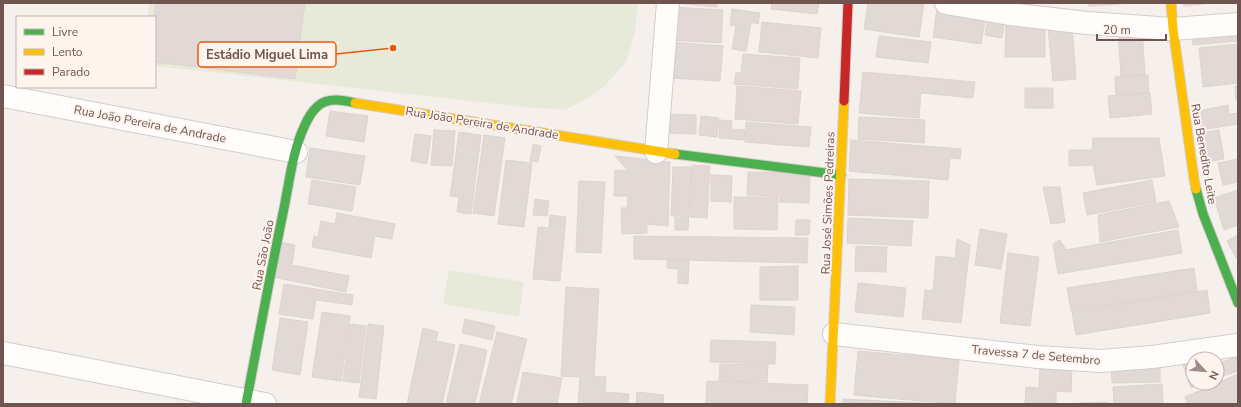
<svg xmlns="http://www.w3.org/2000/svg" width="1241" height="407" viewBox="0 0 1241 407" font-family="'Nunito Sans',sans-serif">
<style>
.green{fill:#e7ead9}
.building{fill:#e2d8d5;stroke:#ded3cf}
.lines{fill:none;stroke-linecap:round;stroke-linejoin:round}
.street-casing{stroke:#d4ccc9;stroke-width:24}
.fast-casing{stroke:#d5ccc8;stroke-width:11}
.slow-casing{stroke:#d5ccc8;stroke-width:11}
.jam-casing{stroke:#d5ccc8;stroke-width:11}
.street{stroke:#fefdfc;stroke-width:22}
.fast{stroke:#4caf50;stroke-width:9}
.slow{stroke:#ffc107;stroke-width:9}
.jam{stroke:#c62828;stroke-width:9}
.labels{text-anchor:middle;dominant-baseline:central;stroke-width:4;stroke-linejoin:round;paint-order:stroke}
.street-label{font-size:12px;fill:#705450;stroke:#fdf4ee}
.leader{fill:none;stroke:#e8590c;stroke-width:1.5}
.callout-dot{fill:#e8590c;stroke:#fdf4ee;stroke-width:1.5}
.callout{fill:#fdf4ee;stroke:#e8590c;stroke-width:1.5}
.callout-label{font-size:13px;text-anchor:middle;font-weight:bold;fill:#705450}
</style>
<rect width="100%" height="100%" fill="#f6f0ec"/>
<path class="green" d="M149 3H638L635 33 626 62 605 86 585 100 565 110 523 107 155 66V17H148Z
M449 270 524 282 519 317 443 304Z"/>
<path class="building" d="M156 3H305L295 79 155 62 154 17Z
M673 3H717V7Z
M772 3H819L817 14 771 9Z
M868 3H924L919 37 864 29Z
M1089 3H1133L1089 6Z
M1183 3H1212L1184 6Z
M671 7 723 10 721 43 669 40Z
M937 8 986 15 981 44 933 37Z
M732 9 760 13 758 24 751 22 746 51 732 49 736 26 730 25Z
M988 13 1005 15 1002 38 985 35Z
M1006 21H1045V57H1005Z
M762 22 821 28 818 58 759 52Z
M1072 26 1076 79 1053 81 1048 28Z
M1238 26V41L1193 45 1192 30Z
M1142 28 1145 75 1121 76 1118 30Z
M879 36 931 42 928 63 876 57Z
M669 42 723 46 720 81 671 78Z
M1238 44V83L1203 87 1199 48Z
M743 54 800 58 798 89 734 84 736 73H741Z
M863 72 975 82 973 98 921 93 919 118 859 113Z
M1148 75 1149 93 1116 95 1115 77Z
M737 86 801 91 798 124 735 119Z
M1235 86H1238V100H1236Z
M1025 88H1053V108H1025Z
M1150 93 1152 114 1110 118 1108 96Z
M1228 105 1229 114 1238 113V124L1201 130 1198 111Z
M330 111 368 116 364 142 326 136Z
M665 114 696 115V134L664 133Z
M701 116 719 118 717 137 699 135Z
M859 117 925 120 924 143 858 139Z
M720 120 732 121 731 129 745 130 744 140 719 138Z
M746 122 811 127 809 147 745 142Z
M434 130 455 131 452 166 431 165Z
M1219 130 1224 159 1207 162 1201 133Z
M459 132 481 135 471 214 457 212 459 197 450 196Z
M415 134 431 136 427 164 411 161Z
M484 135 505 138 494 216 473 213Z
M1093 138H1159L1165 176 1097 185 1093 165 1069 166V150H1092Z
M851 140 961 149 960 159 950 158 948 180 849 171Z
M533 144 541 146 538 162 530 161Z
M310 148 365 156 360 185 306 177Z
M615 156 670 162 668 226 647 224V233L622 234 621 208H627L628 196H614L615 170 628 171Z
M1238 159V182L1223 185 1218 163Z
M506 160 532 163 524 227 498 224Z
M692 165 710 166 707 218 690 217Z
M673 167H691L688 230H675V216H671Z
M748 172 810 173 809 203 780 202V196L747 195Z
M711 175 732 176 731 202 711 201Z
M849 179 929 181 928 218 848 215Z
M312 180 356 187 352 211 308 204Z
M1152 180 1156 202 1087 215 1083 193Z
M579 181 605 182 601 253 576 252Z
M1043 187H1060L1065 222 1051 224Z
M1238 190V225L1224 230 1214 198Z
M734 197H778L777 230 734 229Z
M535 199 549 201 547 216 533 215Z
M1169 201 1179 227 1100 242 1098 215Z
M337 213 395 224 392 239 375 236 371 258 312 247 314 236 318 237 321 221 335 224Z
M550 215 566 217 560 281 533 279 538 227 549 228Z
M848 218 913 221 911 246 847 243Z
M796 220H810L809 235H795Z
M980 229 1007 234 1001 269 975 265Z
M1178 230 1182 253 1058 274 1053 244 1060 240 1066 250Z
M1238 235V261L1227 241Z
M634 236 808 238 807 263 634 259Z
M957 239 970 245 961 323 922 319 925 290 933 291 936 256 955 258Z
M280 242 295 245 292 265 349 276 346 292 273 277Z
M856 246 887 247 886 272 855 271Z
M1008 253 1039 257 1030 326 1000 323Z
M667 260 689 261 688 284 678 283V269L667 268Z
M798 266V300H760V267Z
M1194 268 1197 291 1071 311 1067 288Z
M858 283 906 288 903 317 855 312Z
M284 284 353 295 352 305 316 300 313 319 279 314Z
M566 287 599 289 594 376 606 377 605 392 629 394 628 404H578L580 377 561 376Z
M1207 290 1210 313 1076 335 1072 312Z
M751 305 795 307 794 335 750 332Z
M322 312 350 316 341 381 312 377Z
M280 318 308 322 300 375 272 370Z
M465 319 495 326 492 340 462 333Z
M350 324 366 326 359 383 343 381Z
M368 324 384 326 376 399 359 397Z
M423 328 438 332 436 341 455 345 442 404H407Z
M497 332 527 339 511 404H479Z
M711 340 776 342 775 364 710 362Z
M460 344 487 350 475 404H446Z
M858 351 959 360 955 404 854 395Z
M1238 356V371L1217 378V361L1218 364Z
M1193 359V383H1204L1191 388 1182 362Z
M1160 362V382L1112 383 1111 364Z
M720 364 768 365 767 382 719 381Z
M1040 364 1072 365 1071 392 1056 391V404H1025L1026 387 1039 388Z
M523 372 562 378 557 404H517Z
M1238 374V404H1188L1185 397Z
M707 381 808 385 807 404H706Z
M1162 384 1163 404H1114L1113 387Z
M637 392 664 395 663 404H636Z
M843 399 943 404H843Z
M1108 402V404H1078V403Z"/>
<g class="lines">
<g class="street-casing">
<path id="street" d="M946 3 1010 14 1087 23 1173 29 1238 24
M3 96 296 152
M656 152 668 3
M834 334 1038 357 1101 361 1152 357 1238 345
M3 353 265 404"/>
</g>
<g class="fast-casing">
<path id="fast" d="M675 154 841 175
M1196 189 1203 214 1238 303
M246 404C258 340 270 276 283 213 289 185 292 153 304 127 307 120 312 111 318 106 328 97 343 100 355 103"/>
</g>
<g class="slow-casing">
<path id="slow" d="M1171 3 1173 29 1194 179 1196 189
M355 103 675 154
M830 404 844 101"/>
</g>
<g class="jam-casing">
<path id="jam" d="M844 101 848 3"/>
</g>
<use href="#street" class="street"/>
<use href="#fast" class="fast"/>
<use href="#slow" class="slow"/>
<use href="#jam" class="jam"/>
</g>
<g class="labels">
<g class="street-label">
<text transform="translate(482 123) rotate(9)">Rua João Pereira de Andrade</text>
<text transform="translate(150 124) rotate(11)">Rua João Pereira de Andrade</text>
<text transform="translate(1204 154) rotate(80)">Rua Benedito Leite</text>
<text transform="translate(828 203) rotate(-88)">Rua José Simões Pedreiras</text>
<text transform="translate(263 255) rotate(-79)">Rua São João</text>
<text transform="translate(1036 355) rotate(5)">Travessa 7 de Setembro</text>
</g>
</g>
<path class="leader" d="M393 48L336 54"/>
<circle class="callout-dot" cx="393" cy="48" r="4"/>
<rect class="callout" x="198" y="42" width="138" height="25" rx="4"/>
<g class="callout-label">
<text x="267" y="59">Estádio Miguel Lima</text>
</g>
<rect width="1241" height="407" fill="none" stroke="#705450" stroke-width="8"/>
<rect x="16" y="16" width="140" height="72" fill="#fdf4ee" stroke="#c5b4af"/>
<rect x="24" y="29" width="20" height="6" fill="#4caf50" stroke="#c5b4af"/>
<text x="52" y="36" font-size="12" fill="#705450">Livre</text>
<rect x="24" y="49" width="20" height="6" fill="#ffc107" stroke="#c5b4af"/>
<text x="52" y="56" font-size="12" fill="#705450">Lento</text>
<rect x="24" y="69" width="20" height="6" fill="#c62828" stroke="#c5b4af"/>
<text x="52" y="76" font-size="12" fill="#705450">Parado</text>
<g transform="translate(1205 371) rotate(116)"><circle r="19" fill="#fdf4ee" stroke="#c5b4af"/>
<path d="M0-3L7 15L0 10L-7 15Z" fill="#9f8b87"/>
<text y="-6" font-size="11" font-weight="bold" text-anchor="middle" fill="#705450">N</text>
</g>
<path d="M1097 34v6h69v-6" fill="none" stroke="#705450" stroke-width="2"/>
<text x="1103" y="34" font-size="12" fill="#705450" stroke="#fdf4ee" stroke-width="3" paint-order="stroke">20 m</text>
</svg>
